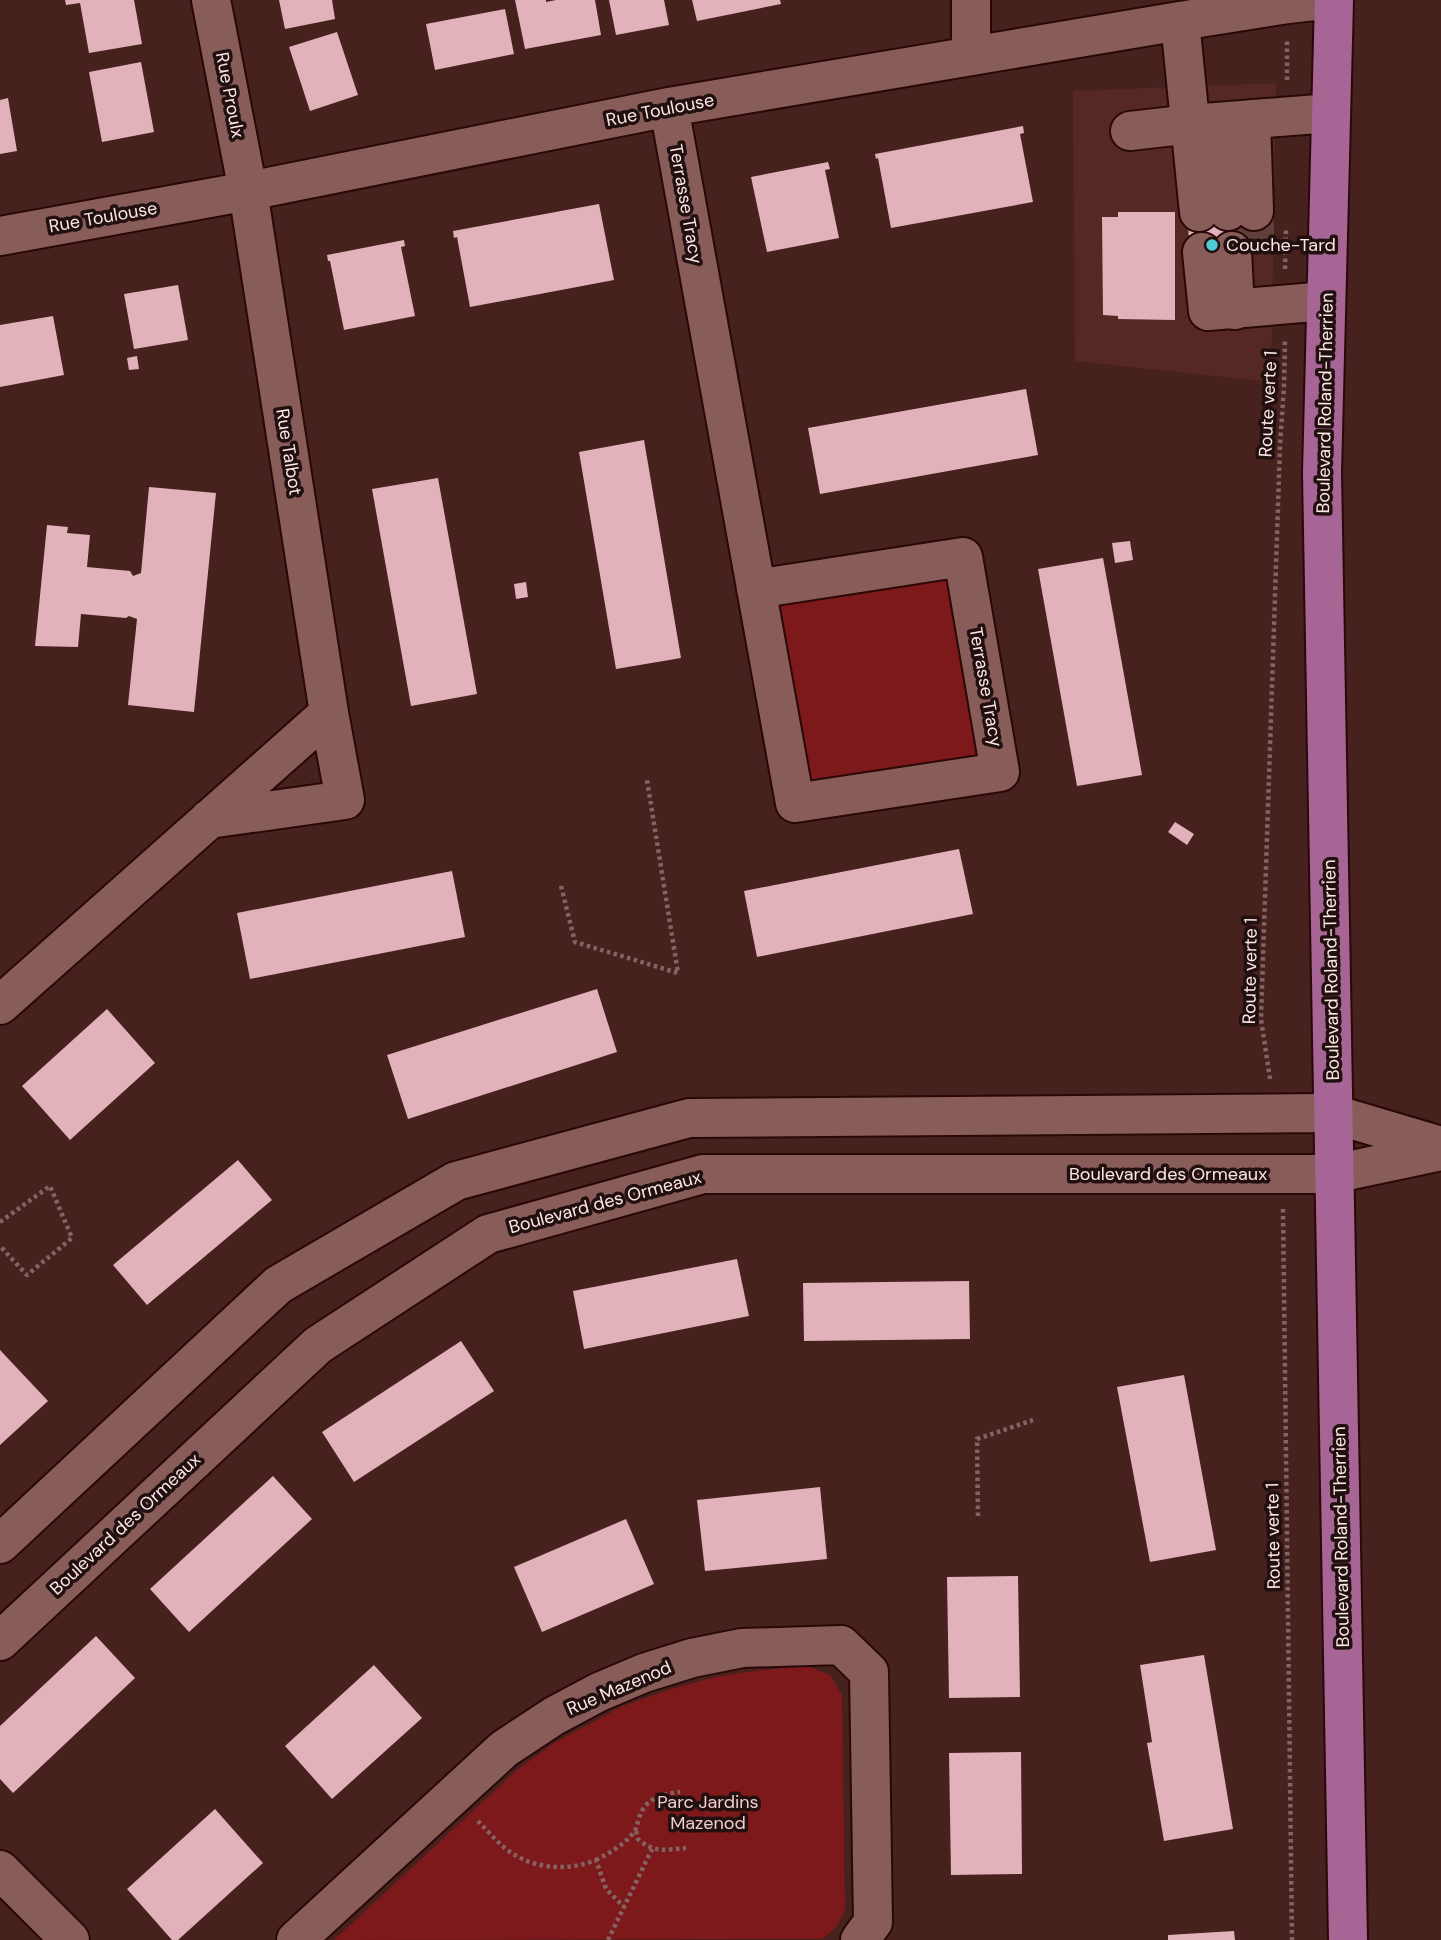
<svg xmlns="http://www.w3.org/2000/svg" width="1441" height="1940" viewBox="0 0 1441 1940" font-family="'DM Sans',sans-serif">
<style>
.built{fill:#552825}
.green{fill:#7d191a}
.building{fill:#e2b2bb}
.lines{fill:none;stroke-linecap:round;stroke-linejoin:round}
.minor-tunnel{stroke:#613f3c;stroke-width:38;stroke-dasharray:38 19;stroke-linecap:butt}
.minor-casing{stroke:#2a0807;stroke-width:42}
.major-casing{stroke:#2a0807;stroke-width:42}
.path{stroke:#846462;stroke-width:4.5;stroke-dasharray:3.5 3.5;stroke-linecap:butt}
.minor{stroke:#885d59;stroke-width:38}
.major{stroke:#a76596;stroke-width:38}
.poi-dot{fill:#52cbd9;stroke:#21100f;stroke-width:2.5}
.labels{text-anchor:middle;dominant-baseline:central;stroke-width:7;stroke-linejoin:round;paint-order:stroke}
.street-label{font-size:18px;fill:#fce7e5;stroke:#21100f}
.poi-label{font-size:18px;fill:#fce7e5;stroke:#21100f;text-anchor:start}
.park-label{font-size:18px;fill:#edceca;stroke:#21100f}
</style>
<rect width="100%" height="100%" fill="#46211e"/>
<path class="built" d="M1276 83 1271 382 1075 361 1073 91Z"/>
<path class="green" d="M955 569 989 763 803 791 768 598Z
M808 1666 830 1675 842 1695 845 1909C840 1923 834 1931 822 1939L334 1940 517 1770 554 1743 623 1706 668 1690 715 1677 761 1670Z"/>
<path class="building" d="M65 0H134L142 44 89 53 80 3 66 5Z
M279 0H332L335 19 285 29Z
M515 0H546V2L556 0H595L601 35 525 49Z
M609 0H664L669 25 616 35Z
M692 0H780L781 4 697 21Z
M505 9 514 54 435 70 426 24Z
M337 32 358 95 310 111 289 47Z
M141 62 154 132 102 142 89 72Z
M8 98 17 151 0 154V100Z
M1023 126 1024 133 1020 134 1033 202 891 228 878 158 876 159 875 154Z
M828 162 830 169 825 170 839 238 767 252 751 177Z
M599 204 614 280 470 307 457 237 454 238 453 231Z
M1263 210 1264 251 1189 252 1188 212Z
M1118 212H1175V320L1118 319V316L1103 315 1102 217H1118Z
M404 240 405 246 401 247 415 316 344 330 330 261H328L327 255Z
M178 285 188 340 134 349 124 294Z
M53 316 64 375 0 387V325Z
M137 356 139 369 129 370 127 358Z
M1026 389 1038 455 820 494 808 428Z
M644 440 681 658 616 669 579 452Z
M438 478 477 694 411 706 372 489Z
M149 487 216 493 194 712 128 705 137 619 129 616 126 618 81 614 78 647 35 646 47 525 68 527 67 533 90 535 87 567 130 571 133 576 141 573Z
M1130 541 1133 560 1115 563 1112 543Z
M1103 558 1142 775 1077 786 1038 569Z
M526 582 528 597 516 599 514 584Z
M1175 822 1194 834 1187 845 1168 832Z
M959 849 973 914 757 957 744 891Z
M452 871 465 937 250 979 237 913Z
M597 989 617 1052 408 1119 387 1055Z
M107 1009 155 1063 70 1140 22 1086Z
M238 1160 272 1200 147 1305 113 1265Z
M737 1259 749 1316 584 1349 573 1291Z
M969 1281 970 1339 804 1341 803 1283Z
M461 1341 494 1391 354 1482 322 1432Z
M0 1350 48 1401 0 1445Z
M1184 1375 1216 1550 1150 1562 1117 1387Z
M273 1476 312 1519 189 1632 150 1589Z
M820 1487 827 1559 705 1571 697 1500Z
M626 1519 654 1584 542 1632 514 1567Z
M1018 1576 1020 1697 949 1698 947 1577Z
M96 1636 135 1678 13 1793 0 1779V1726Z
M1204 1655 1233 1829 1164 1841 1147 1743 1152 1742 1140 1665Z
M374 1665 422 1718 332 1799 285 1746Z
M1021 1752 1022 1874 951 1875 949 1753Z
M215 1809 263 1863 178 1940H172L127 1889Z
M1234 1931 1235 1940H1168V1935Z"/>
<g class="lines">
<path class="minor-tunnel" d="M1254 211 1256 251"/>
<g class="minor-casing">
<path id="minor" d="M1180 21 1199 212
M971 55V0
M669 107 795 803 1000 772 963 557 756 589
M1251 119 1254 211
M1221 122 1228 211
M1130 131 1191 124 1331 113
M0 236 248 191 669 107 1180 21 1288 4 1323 0
M1232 251 1235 310
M1202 252 1208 311 1326 301
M209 819 345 800 329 713
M0 1005 329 713 248 191 211 0
M0 1544 278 1285 456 1181 689 1118 1320 1113 1333 1114 1441 1146
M0 1641 318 1345 488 1234 703 1174H1333L1441 1151
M0 1870 70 1940
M296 1940 504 1749 554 1716 599 1692 644 1673 692 1658 742 1648 841 1645 869 1672 873 1922 860 1940"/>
</g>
<g class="major-casing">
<path id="major" d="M1334 0 1322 473 1348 1940"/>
</g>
<path class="path" d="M1287 80V39
M1285 269 1286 228
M561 886 575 942 678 973 647 780
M1270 1079 1261 1019 1280 445 1284 386 1285 340
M1283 1209 1292 1940
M0 1222 50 1186 72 1238 27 1275 0 1246
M978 1516 977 1439 1033 1420
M478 1821C487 1830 496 1841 506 1849 532 1869 566 1872 596 1860L606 1889 624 1907
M636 1831 638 1839C654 1853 665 1850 686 1848
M596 1860C609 1853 624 1845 633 1833 637 1828 637 1824 639 1818 645 1798 662 1794 680 1792
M608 1940 652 1849"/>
<use href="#minor" class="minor"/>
<use href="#major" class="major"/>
</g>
<circle class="poi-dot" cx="1212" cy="245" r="7"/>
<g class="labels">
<g class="street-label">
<text transform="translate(230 95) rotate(79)">Rue Proulx</text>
<text transform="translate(660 110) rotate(-11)">Rue Toulouse</text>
<text transform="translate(686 204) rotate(80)">Terrasse Tracy</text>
<text transform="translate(103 217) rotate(-10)">Rue Toulouse</text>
<text transform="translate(1325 403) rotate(-89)">Boulevard Roland-Therrien</text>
<text transform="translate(1268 404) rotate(-87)">Route verte 1</text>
<text transform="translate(289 452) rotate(81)">Rue Talbot</text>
<text transform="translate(986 687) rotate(80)">Terrasse Tracy</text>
<text transform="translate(1331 970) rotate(-91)">Boulevard Roland-Therrien</text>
<text transform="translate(1250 971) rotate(-89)">Route verte 1</text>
<text x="1168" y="1174">Boulevard des Ormeaux</text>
<text transform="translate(605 1202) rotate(-15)">Boulevard des Ormeaux</text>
<text transform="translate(125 1524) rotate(-43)">Boulevard des Ormeaux</text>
<text transform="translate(1273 1536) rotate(-91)">Route verte 1</text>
<text transform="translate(1341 1537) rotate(-91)">Boulevard Roland-Therrien</text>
<text transform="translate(619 1688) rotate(-23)">Rue Mazenod</text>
</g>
<g class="poi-label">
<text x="1226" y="245">Couche-Tard</text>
</g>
<g class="park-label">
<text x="708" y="1802">Parc Jardins<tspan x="708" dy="21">Mazenod</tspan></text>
</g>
</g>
</svg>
